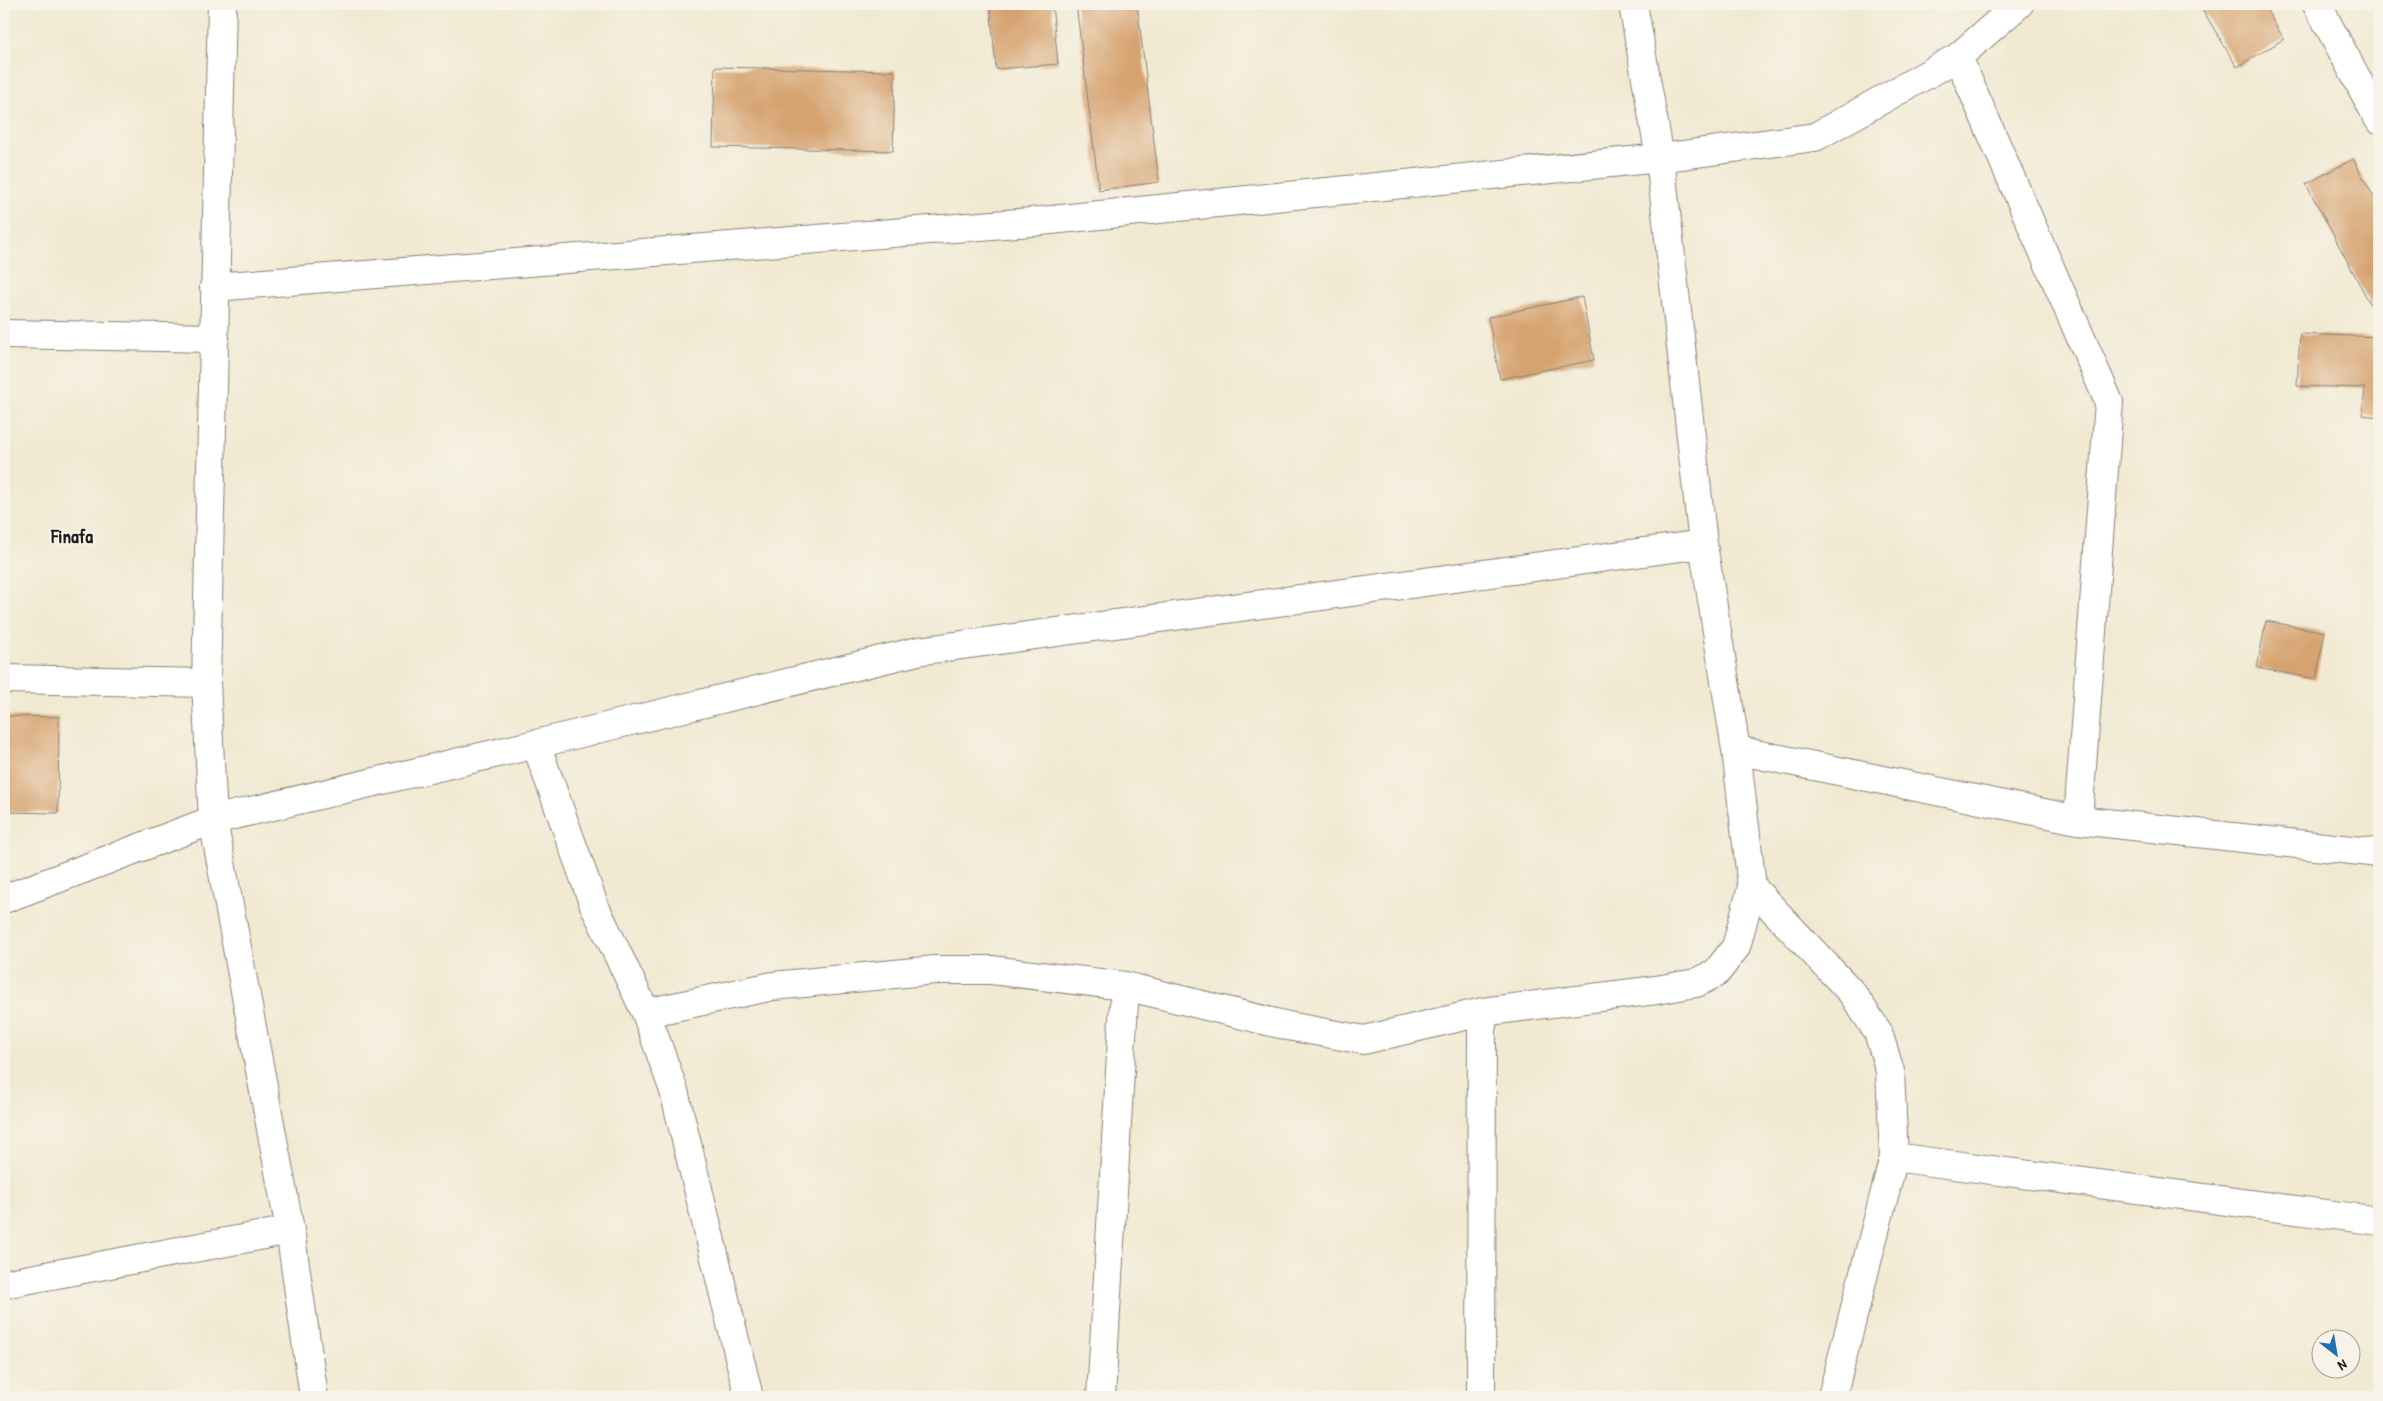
<svg xmlns="http://www.w3.org/2000/svg" width="2383" height="1401" viewBox="0 0 2383 1401" font-family="'Patrick Hand',sans-serif">
<style>
.building{fill:#d6a26e}
.lines{fill:none;stroke-linecap:round;stroke-linejoin:round}
.minor-casing{stroke:#868276;stroke-width:30}
.minor{stroke:#fff;stroke-width:28}
.labels{text-anchor:middle;dominant-baseline:central;stroke-width:4;stroke-linejoin:round;paint-order:stroke}
.quarter-label{font-size:19px;font-weight:bold;fill:#1c1c1c;stroke:#f7f3e8}
</style>
<rect width="100%" height="100%" fill="#f7f3e8"/>
<filter id="ink" filterUnits="userSpaceOnUse"><feTurbulence type="fractalNoise" baseFrequency=".02" numOctaves="2"/><feDisplacementMap in="SourceGraphic" scale="10" xChannelSelector="R" yChannelSelector="G"/><feConvolveMatrix kernelMatrix="1 2 1 2 8 2 1 2 1" color-interpolation-filters="sRGB"/></filter>
<filter id="wash" filterUnits="userSpaceOnUse"><feTurbulence type="fractalNoise" baseFrequency=".0096" numOctaves="4" result="noise"/><feDisplacementMap in="SourceGraphic" scale="20" xChannelSelector="R" yChannelSelector="G"/><feGaussianBlur stdDeviation="1.12" result="paint"/><feColorMatrix in="noise" values="0 0 0 0 0 0 0 0 0 0 0 0 0 0 0 0 0 1.4 0 .05"/><feComposite in="paint" operator="in"/></filter>
<g filter="url(#wash)">
<rect width="100%" height="100%" fill="#f1e9d1"/>
<g id="blocks">
<path class="building" d="M990 4H1052L1058 64 996 69Z
M1076 4H1137L1159 182 1099 190Z
M1984 4H2001L1991 12Z
M2199 4H2263L2284 39 2237 67Z
M715 67 895 71 893 151 713 147Z
M2353 159 2379 207V310L2375 313 2306 184Z
M1582 297 1594 360 1500 379 1488 317Z
M2300 334 2379 337V417L2362 415 2365 388 2297 386Z
M2266 621 2325 632 2316 679 2257 668Z
M4 716 59 717 58 813 4 812Z"/>
</g>
</g>
<g filter="url(#ink)">
<use href="#blocks" fill-opacity="0" stroke="#868276" stroke-width="1"/>
<g class="lines">
<g class="minor-casing">
<path id="minor" d="M222 4 206 683 213 820 290 1230 314 1397
M2317 4 2379 120
M1958 57 2109 402 2078 820
M214 287 1031 222 1660 158 1815 137 1958 57 2019 4
M4 334 215 338
M4 679 206 683
M536 744 594 905 646 1013 674 1091 749 1397
M1736 750 2078 820 2379 853
M1752 887 1852 993 1878 1032 1890 1071 1894 1157 1832 1397
M4 899 213 820 536 744 918 651 1703 544
M646 1013 773 986 935 970H991L1125 986 1288 1026 1364 1040 1482 1012 1656 990 1696 983 1716 973 1736 947 1752 887 1736 750 1703 544 1660 158 1633 4
M1894 1157 2379 1221
M4 1284 290 1230
M1101 1397 1125 986
M1481 1397 1482 1012"/>
</g>
<use href="#minor" class="minor"/>
</g>
</g>
<g class="labels">
<g class="quarter-label">
<text x="72" y="536">Finafa</text>
</g>
</g>
<rect width="2383" height="1401" fill="none" stroke="#f7f3e8" stroke-width="20"/>
<g transform="translate(2336 1354) rotate(149)"><circle r="24" fill="#f7f3e8" stroke="#9f9d96"/>
<path d="M0-4L9 19L0 12L-9 19Z" fill="#1f6fb2"/>
<text y="-8" font-size="14" font-weight="bold" text-anchor="middle" fill="#1c1c1c">N</text>
</g>
</svg>
